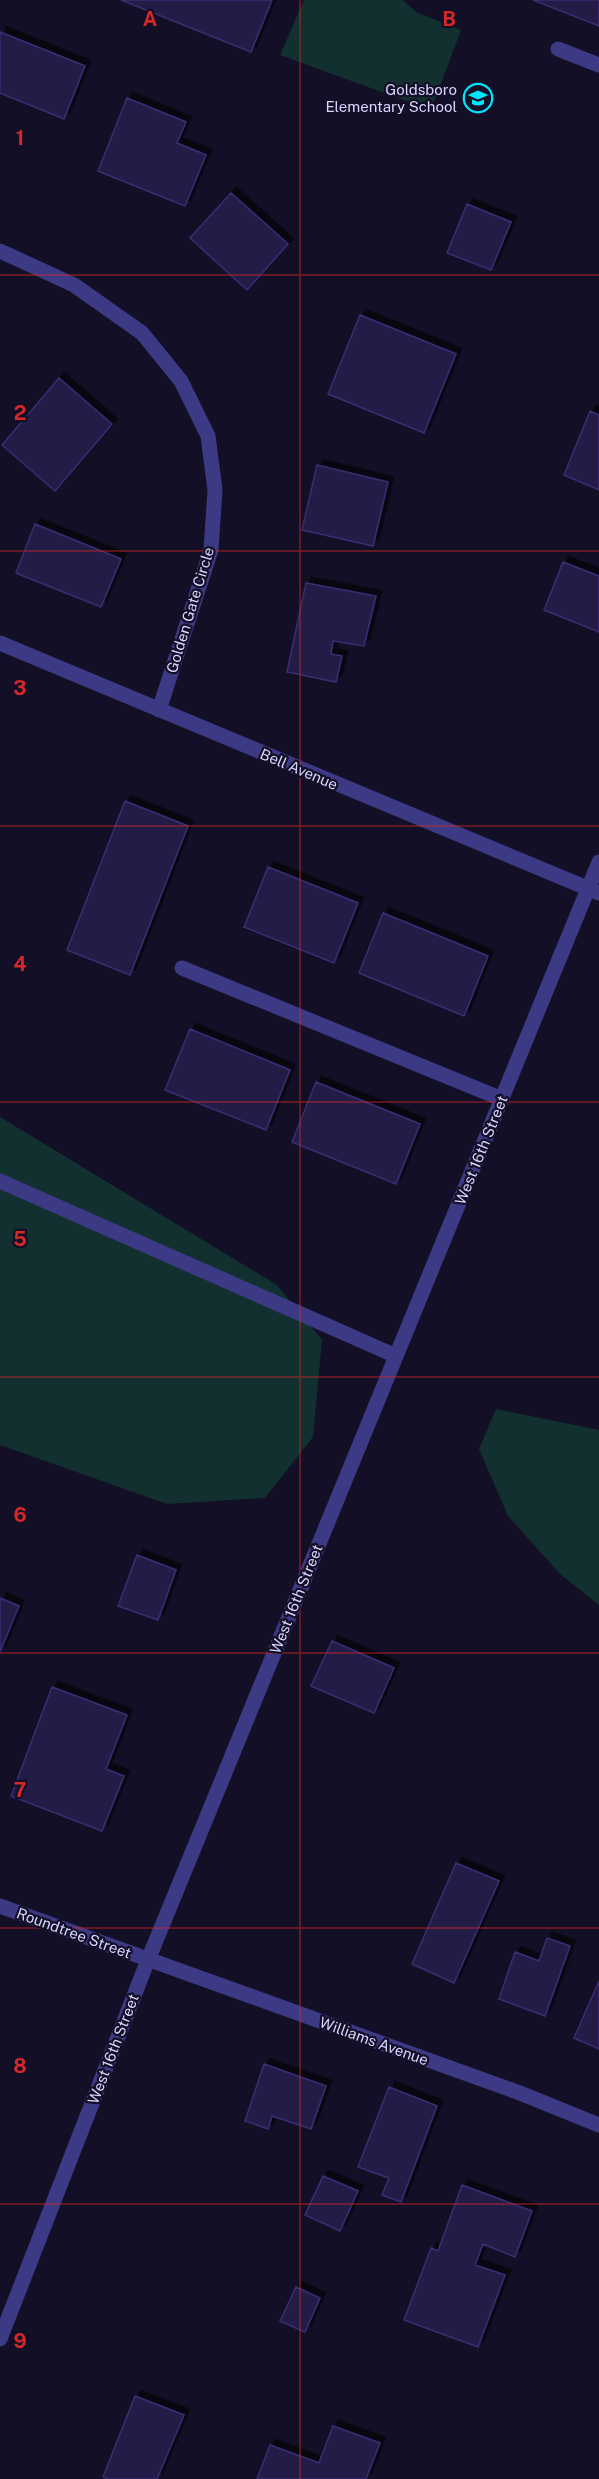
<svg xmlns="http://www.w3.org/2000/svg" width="599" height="2479" viewBox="0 0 599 2479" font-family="'Public Sans',sans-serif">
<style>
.green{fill:#12302f}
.building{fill:#241b47;stroke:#3b2d73;stroke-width:1.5;filter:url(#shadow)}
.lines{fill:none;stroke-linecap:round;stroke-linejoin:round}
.lane{stroke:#3d3a85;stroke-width:15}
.street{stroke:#3d3a85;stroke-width:15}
.grid{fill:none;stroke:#d62828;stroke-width:1.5;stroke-opacity:0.55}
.labels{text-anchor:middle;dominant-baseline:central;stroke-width:4.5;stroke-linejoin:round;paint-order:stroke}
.poi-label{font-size:15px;fill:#d9d4ff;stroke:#130f26;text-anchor:end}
.street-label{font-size:15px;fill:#d9d4ff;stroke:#130f26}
.grid-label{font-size:20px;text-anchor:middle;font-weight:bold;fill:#d62828;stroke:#130f26;stroke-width:4.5;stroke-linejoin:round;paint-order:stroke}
</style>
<defs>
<filter id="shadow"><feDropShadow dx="5.5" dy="-5.5" stdDeviation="0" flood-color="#0009"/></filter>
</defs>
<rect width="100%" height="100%" fill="#130f26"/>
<path class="green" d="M304 0H403L416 12 461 30 431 110 280 55Z
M0 1117 277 1285 322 1340 313 1437 265 1498 167 1504 0 1445Z
M496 1409 599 1430V1605L560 1574 508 1516 479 1449Z"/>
<path class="building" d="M121 0H272L251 52Z
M533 0H599V26Z
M0 32 85 66 64 119 0 93Z
M127 98 186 122 177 143 206 155 185 206 98 171Z
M231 193 288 244 247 290 190 238Z
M467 204 511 222 491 270 447 253Z
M360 315 456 354 424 433 328 394Z
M59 378 112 424 55 491 2 445Z
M590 411 599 415V490L564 475Z
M317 465 388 482 373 546 302 530Z
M35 524 121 559 101 607 16 573Z
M563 562 599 576V632L544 610Z
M306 583 376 596 364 646 333 641 331 654 342 656 336 682 287 672Z
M125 801 188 826 130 975 67 950Z
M268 867 358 903 334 963 244 927Z
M383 913 488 956 464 1016 359 973Z
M190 1029 290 1070 266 1130 165 1090Z
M316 1082 420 1124 396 1184 292 1142Z
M137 1555 176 1570 158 1620 118 1606Z
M0 1598 19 1606 0 1652Z
M332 1641 394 1668 374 1713 311 1686Z
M52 1687 127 1715 106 1769 124 1776 102 1831 11 1796Z
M456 1863 499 1881 454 1983 412 1964Z
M547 1938 570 1946 545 2016 499 1999 515 1952 539 1961Z
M599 1981V2049L574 2038Z
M264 2064 326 2086 311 2129 272 2116 268 2129 245 2121Z
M389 2087 437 2106 401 2202 382 2195 389 2178 358 2167Z
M323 2176 358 2191 340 2231 305 2215Z
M462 2185 532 2211 515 2257 483 2244 475 2265 505 2275 478 2347 404 2320 431 2248 438 2251Z
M296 2287 320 2298 305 2332 280 2321Z
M135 2396 184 2415 157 2479H108L103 2477Z
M333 2426 380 2443 366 2479H257L270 2445 319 2463Z"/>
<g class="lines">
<path class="lane" d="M558 49 599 65
M182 968 502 1099
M0 1181 396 1356"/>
<path class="street" d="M0 251 74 285 142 333 181 381 208 436 215 490 211 550 159 710
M0 643 599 893
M0 1906 520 2093 599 2125
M0 2339 148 1960 599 862"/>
</g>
<path class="grid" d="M300 0V2479M0 275H599M0 551H599M0 826H599M0 1102H599M0 1377H599M0 1653H599M0 1928H599M0 2204H599"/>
<defs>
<g id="school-ring" transform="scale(1.5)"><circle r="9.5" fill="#130f26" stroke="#00e5ff" stroke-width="1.5"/><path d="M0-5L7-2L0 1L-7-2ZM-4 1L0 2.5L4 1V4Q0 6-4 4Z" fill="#00e5ff"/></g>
</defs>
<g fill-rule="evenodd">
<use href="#school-ring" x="478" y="98"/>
</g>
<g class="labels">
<g class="poi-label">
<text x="457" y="89">Goldsboro<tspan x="457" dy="17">Elementary School</tspan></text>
</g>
<g class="street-label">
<text transform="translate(190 610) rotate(-73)">Golden Gate Circle</text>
<text transform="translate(299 769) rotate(23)">Bell Avenue</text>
<text transform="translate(481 1150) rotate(-68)">West 16th Street</text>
<text transform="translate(296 1599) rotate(-68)">West 16th Street</text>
<text transform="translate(74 1933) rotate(20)">Roundtree Street</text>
<text transform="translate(374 2041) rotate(20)">Williams Avenue</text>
<text transform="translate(113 2049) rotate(-69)">West 16th Street</text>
</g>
</g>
<g class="grid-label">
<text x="150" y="26">A</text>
<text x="449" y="26">B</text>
<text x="20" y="145">1</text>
<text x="20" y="420">2</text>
<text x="20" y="695">3</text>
<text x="20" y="971">4</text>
<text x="20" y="1246">5</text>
<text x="20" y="1522">6</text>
<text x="20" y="1797">7</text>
<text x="20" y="2073">8</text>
<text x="20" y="2348">9</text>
</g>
</svg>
